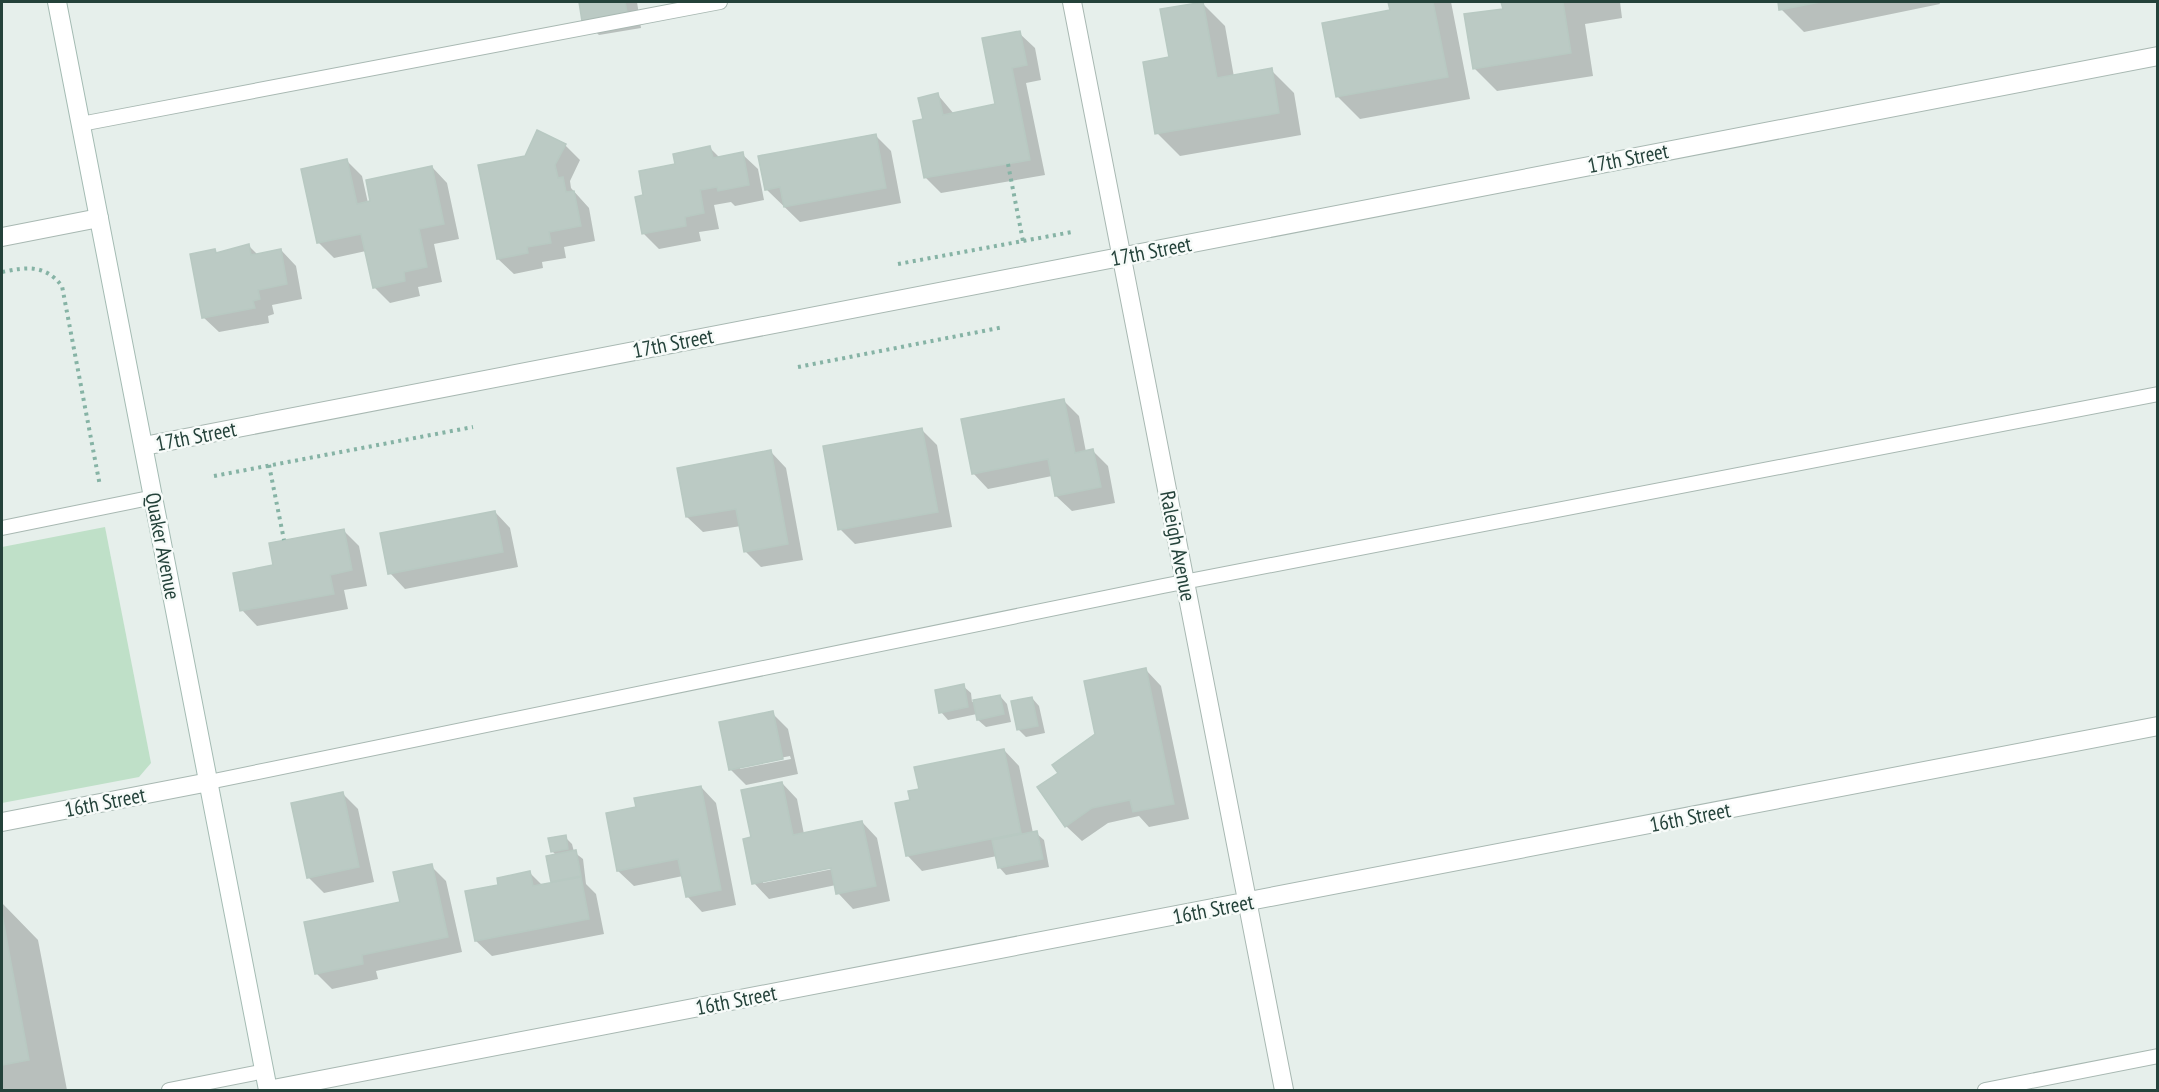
<svg xmlns="http://www.w3.org/2000/svg" width="2159" height="1092" viewBox="0 0 2159 1092" font-family="'PT Sans Narrow',sans-serif">
<style>
.green{fill:#bfe0c8}
.shadow{fill:#0003;fill-rule:evenodd}
.building{fill:#bbcac4;stroke:#b8c9c2;stroke-width:1.5}
.lines{fill:none;stroke-linecap:round;stroke-linejoin:round}
.lane-casing{stroke:#a8b8b2;stroke-width:16}
.street-casing{stroke:#a8b8b2;stroke-width:20}
.secondary-casing{stroke:#a4bbb3;stroke-width:20}
.path{stroke:#86b3a5;stroke-width:4;stroke-dasharray:3 4.5;stroke-linecap:butt}
.lane{stroke:#fff;stroke-width:14}
.street{stroke:#fff;stroke-width:18}
.secondary{stroke:#fff;stroke-width:18}
.labels{text-anchor:middle;dominant-baseline:central;stroke-width:5;stroke-linejoin:round;paint-order:stroke}
.street-label{font-size:21px;fill:#24423a;stroke:#f7fbf9}
</style>
<rect width="100%" height="100%" fill="#e6efeb"/>
<path class="green" d="M105 527 151 763 139 777 2 803V547Z"/>
<path class="shadow" d="M580 2H637L641 28 599 35 583 20Z
M1390 2H1451L1470 99 1360 119 1338 97 1392 12Z
M1503 2H1620L1622 18 1585 24 1593 76 1497 91 1474 68 1504 10Z
M1779 2H1939L1940 4 1804 32 1781 9Z
M1203 4 1225 26 1234 77 1271 70 1294 93 1301 135 1180 156 1157 133 1170 58Z
M1019 33 1035 48 1041 80 1026 83 1045 175 941 193 926 178 925 121 938 95 954 114 997 105Z
M875 135 891 151 901 203 800 222 766 189Z
M565 145 580 160 570 181 571 188 589 208 595 241 564 247 566 258 542 262 543 268 514 274 498 259 526 157Z
M710 148 720 158 742 154 758 169 764 200 735 206 731 202 714 205 719 229 699 232 701 241 659 249 644 234 645 196 677 165Z
M347 161 362 176 368 203 432 167 447 183 459 239 434 244 442 282 418 287 420 296 390 303 374 287 366 251 334 258 318 242Z
M249 246 258 255 281 250 296 266 302 299 272 305 274 314 268 316 269 323 219 332 203 317 215 251 218 254Z
M1064 401 1079 416 1086 452 1093 451 1108 466 1115 503 1072 511 1056 496 1052 476 988 489 973 473Z
M922 430 937 445 952 527 855 544 840 529Z
M771 452 786 468 803 560 761 567 746 552 741 526 703 532 687 517Z
M495 512 510 528 518 567 405 589 390 573Z
M343 530 359 546 367 586 344 590 348 609 257 626 242 610 275 566Z
M1146 670 1161 686 1189 819 1149 827 1139 816 1108 823 1082 841 1066 826 1060 773 1097 735Z
M963 686 971 693 972 702 1000 696 1007 704 1011 722 986 727 978 720 977 714 948 720 941 712Z
M1032 698 1039 706 1045 733 1026 737 1019 730Z
M772 713 788 729 798 774 746 785 730 769ZM790 756 791 759 740 769V766Z
M1004 750 1019 766 1033 833H1036L1044 840 1049 867 1006 875 999 867 997 856 922 871 907 855 911 801 921 790Z
M782 783 797 799 804 834 862 822 877 838 890 901 853 909 838 893 836 885 769 899 754 883 753 839ZM838 865V868L763 883V880Z
M701 787 716 803 736 905 702 912 687 896 683 876 634 886 618 871 638 809Z
M342 793 358 809 374 882 324 893 308 877Z
M565 837 572 844 574 852 583 859 586 884 596 894 604 934 492 956 476 941 500 886 530 873 543 886 555 884 553 881 557 856 553 852Z
M431 866 446 881 462 952 376 971 378 979 332 989 316 973 401 903Z
M2 903 38 940 67 1090H2Z"/>
<path class="building" d="M579 2H625L627 12 582 21Z
M1203 2 1217 78 1272 68 1279 113 1155 134 1143 62 1169 57 1160 9Z
M1388 2H1433L1448 77 1336 97 1322 23 1390 10Z
M1501 2H1563L1571 53 1473 69 1464 14 1503 9Z
M1778 2H1820L1779 10Z
M1020 31 1027 65 1012 68 1030 160 924 178 913 121 923 119 918 98 938 93 943 115 995 104 982 38Z
M537 130 566 144 555 165 558 178 563 177 566 192 574 191 581 226 549 232 551 243 527 247 528 253 497 259 478 165 525 156Z
M876 134 886 188 784 207 780 187 765 190 758 156Z
M710 146 713 158 743 152 749 185 718 191 717 187 700 190 704 213 685 217 686 226 642 234 635 197 643 195 639 171 675 164 673 154Z
M347 159 357 204 370 201 366 180 432 166 444 224 419 229 427 267 404 272 405 281 373 288 361 234 317 243 301 169Z
M249 244 251 255 281 249 287 284 258 290 260 299 253 301 255 308 202 318 190 254 215 249 216 253Z
M1064 399 1075 453 1093 449 1101 487 1055 496 1048 459 972 474 961 419Z
M922 428 938 512 838 530 823 446Z
M771 450 788 544 744 552 736 509 686 517 677 468Z
M495 511 503 552 388 574 380 533Z
M344 529 352 570 330 575 334 594 240 611 233 573 273 565 269 543Z
M1146 668 1174 804 1133 812 1130 800 1092 808 1065 827 1037 787 1058 773 1052 765 1095 734 1084 681Z
M964 684 968 707 939 713 935 690Z
M1000 695 1004 714 977 720 973 700Z
M1032 697 1038 726 1017 730 1011 701Z
M773 711 783 759 729 770 719 722Z
M1004 749 1021 833 906 856 895 803 910 800 908 791 919 789 914 767Z
M782 782 793 835 862 821 876 886 836 894 831 868 752 884 743 839 751 837 741 790Z
M701 786 721 890 686 897 678 859 617 871 606 813 636 807 634 798Z
M343 792 359 867 307 878 291 803Z
M1037 831 1043 859 998 868 992 840Z
M566 835 568 849 551 852 548 838Z
M576 850 581 876 551 882 546 856Z
M432 864 448 937 362 955 363 964 315 974 304 922 400 902 393 872Z
M530 871 533 886 581 877 589 919 475 941 465 891 498 885 497 878Z
M2 914 29 1060 2 1065Z"/>
<g class="lines">
<g class="lane-casing">
<path id="lane" d="M81 124 720 2
M2 528 154 497
M209 782 1163 586 2158 394
M169 1090 265 1071
M1985 1090 2158 1056"/>
</g>
<g class="street-casing">
<path id="street" d="M1072 2 1284 1090
M2 237 99 218
M144 446 2158 56
M2 822 209 782
M268 1090 2158 726"/>
</g>
<g class="secondary-casing">
<path id="secondary" d="M57 2 268 1090"/>
</g>
<path class="path" d="M1008 164 1023 241
M898 264 1072 232
M2 272C26 267 45 264 62 286L100 486
M798 367 1004 327
M269 465 284 540
M214 476 473 427"/>
<use href="#lane" class="lane"/>
<use href="#street" class="street"/>
<use href="#secondary" class="secondary"/>
</g>
<g class="labels">
<g class="street-label">
<text transform="translate(1628 158) rotate(-11)">17th Street</text>
<text transform="translate(1151 251) rotate(-11)">17th Street</text>
<text transform="translate(673 343) rotate(-11)">17th Street</text>
<text transform="translate(196 436) rotate(-11)">17th Street</text>
<text transform="translate(163 546) rotate(79)">Quaker Avenue</text>
<text transform="translate(1178 546) rotate(79)">Raleigh Avenue</text>
<text transform="translate(105 802) rotate(-11)">16th Street</text>
<text transform="translate(1690 817) rotate(-11)">16th Street</text>
<text transform="translate(1213 909) rotate(-11)">16th Street</text>
<text transform="translate(736 1000) rotate(-11)">16th Street</text>
</g>
</g>
<rect width="2159" height="1092" fill="none" stroke="#24423a" stroke-width="6"/>
</svg>
